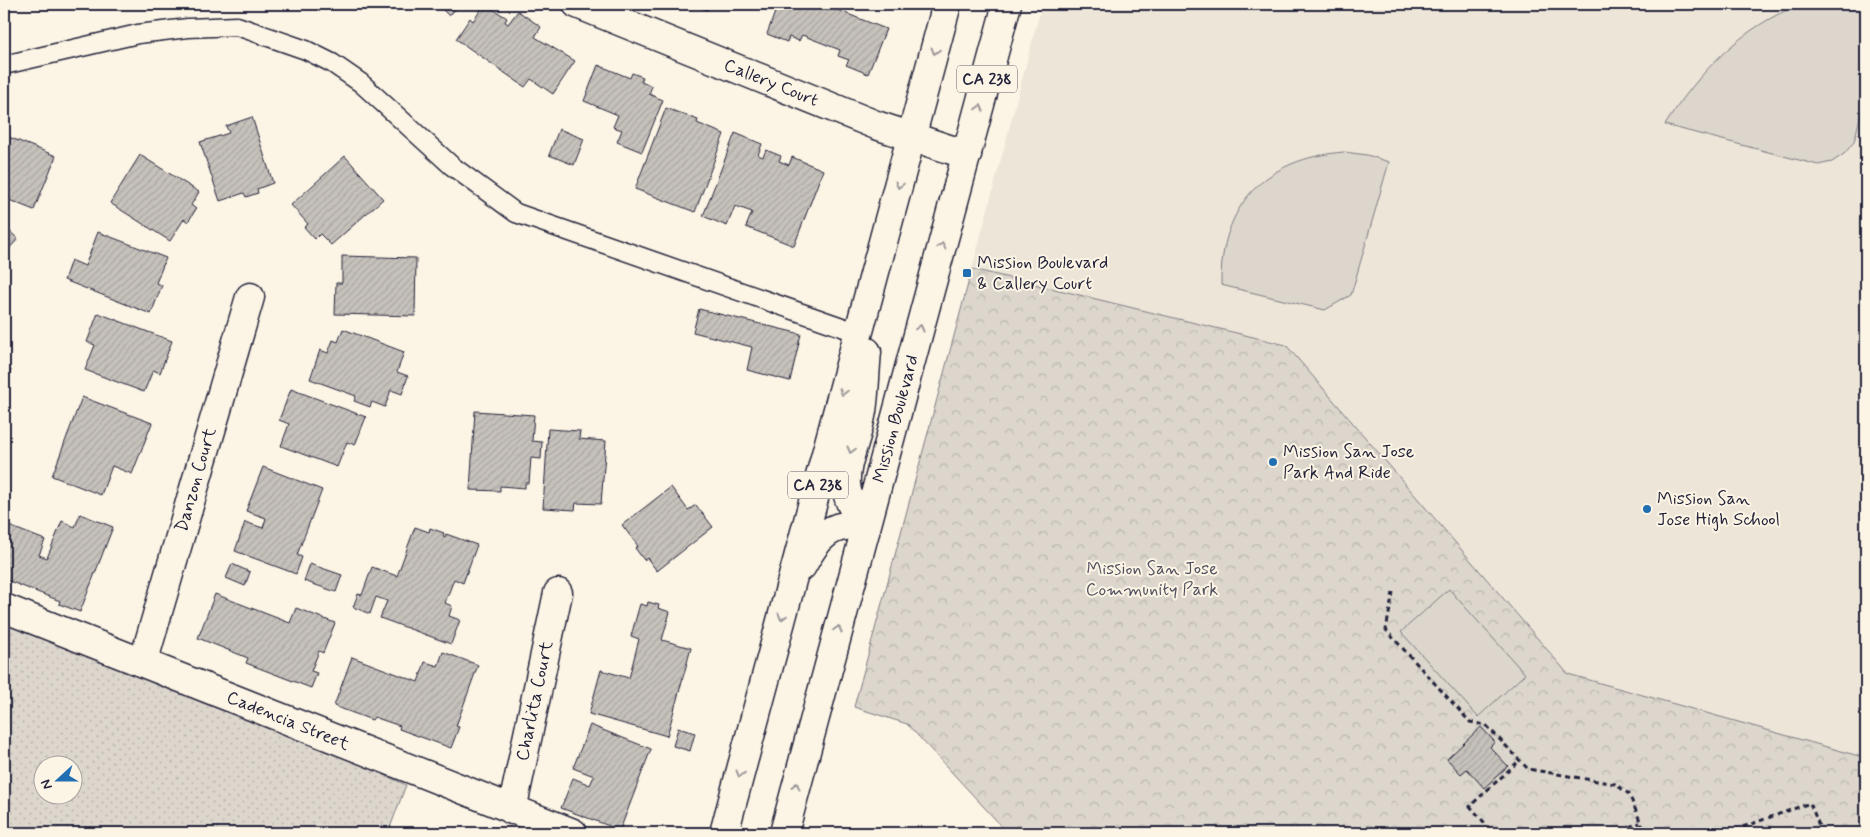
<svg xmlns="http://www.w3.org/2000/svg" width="1870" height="837" viewBox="0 0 1870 837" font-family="Mynerve,sans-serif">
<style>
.built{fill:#ece5d8}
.grass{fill:url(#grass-dots);stroke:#7f7c84;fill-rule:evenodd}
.park{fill:url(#park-crowns);stroke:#7f7c84}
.garden{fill:#dcd6cc;stroke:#7f7c84}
.building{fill:url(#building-hatch);stroke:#22223b}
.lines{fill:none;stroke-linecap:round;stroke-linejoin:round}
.service-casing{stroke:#22223b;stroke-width:21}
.minor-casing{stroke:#22223b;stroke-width:31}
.primary-casing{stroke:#22223b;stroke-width:31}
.path{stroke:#22223b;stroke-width:3;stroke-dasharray:5 4;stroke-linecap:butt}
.service{stroke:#fcf5e5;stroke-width:18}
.minor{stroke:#fcf5e5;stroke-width:28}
.primary{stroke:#fcf5e5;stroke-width:28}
.oneway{stroke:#9a9698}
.poi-dot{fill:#1f6fb2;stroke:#fcf5e5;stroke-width:2}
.labels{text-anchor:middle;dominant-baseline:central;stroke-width:4;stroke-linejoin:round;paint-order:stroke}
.shield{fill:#fcf5e5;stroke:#63616e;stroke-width:1}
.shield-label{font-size:16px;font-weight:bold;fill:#22223b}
.street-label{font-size:18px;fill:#22223b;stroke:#fcf5e5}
.poi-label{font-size:18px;fill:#22223b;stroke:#fcf5e5;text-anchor:start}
.park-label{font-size:18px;fill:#504f5f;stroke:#fcf5e5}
</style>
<defs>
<pattern id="grass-dots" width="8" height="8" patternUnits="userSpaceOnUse" patternTransform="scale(1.25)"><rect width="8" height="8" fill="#dcd6cc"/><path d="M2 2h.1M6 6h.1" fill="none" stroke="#bcb7b0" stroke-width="1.8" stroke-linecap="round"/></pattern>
<pattern id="park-crowns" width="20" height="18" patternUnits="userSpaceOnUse" patternTransform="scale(1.25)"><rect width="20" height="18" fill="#dcd6cc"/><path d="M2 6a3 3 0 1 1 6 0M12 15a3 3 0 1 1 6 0" fill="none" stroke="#bcb7b0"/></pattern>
<pattern id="building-hatch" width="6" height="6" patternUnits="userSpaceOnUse" patternTransform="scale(1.25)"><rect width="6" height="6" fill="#c6c1bb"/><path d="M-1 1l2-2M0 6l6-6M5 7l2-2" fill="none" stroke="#aaa6a2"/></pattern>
</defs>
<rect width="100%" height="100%" fill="#fcf5e5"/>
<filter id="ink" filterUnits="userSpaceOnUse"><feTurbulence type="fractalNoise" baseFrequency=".02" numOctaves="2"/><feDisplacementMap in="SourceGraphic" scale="10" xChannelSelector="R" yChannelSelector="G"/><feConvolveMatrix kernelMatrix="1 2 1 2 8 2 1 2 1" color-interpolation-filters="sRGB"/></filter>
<g filter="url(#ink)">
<path class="built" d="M1042 4H1866V758L1568 674 1286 345 972 269Z"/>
<path class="grass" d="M4 608 143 663 406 785 388 833H4ZM42 764H72V794H42Z"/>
<path class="park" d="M972 269 1286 345 1568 674 1866 758V833H1008L907 724 854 707Z"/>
<path class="garden" d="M1801 4H1866V93L1854 142 1844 154 1832 162 1818 165 1665 125C1699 72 1741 27 1801 4Z
M1344 152 1367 155 1389 162 1351 295 1325 310 1221 285C1220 205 1265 158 1344 152Z
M1449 589 1525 674 1478 717 1401 632Z"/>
<path class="building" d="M437 4H460L449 16Z
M485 4 507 18 505 22 508 24 518 11 541 27 535 37 575 61 553 94 531 79 525 87 456 39 470 18 473 21Z
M690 4H709L707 10Z
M717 4H737L735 10Z
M778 4H822L886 29 868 74 846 65 849 60 838 56 840 50 802 35 799 41 789 37 787 42 767 34Z
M598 65 630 78 632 73 643 77 641 82 652 86 649 94 663 100 642 152 617 142 622 130 613 127 618 115 584 101Z
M666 108 698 120 697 123 724 134 695 212 635 189Z
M252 117 273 183 257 189 258 193 246 197 244 193 220 201 200 142 229 133 226 126Z
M559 129 584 139 574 165 549 155Z
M735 133 762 144 758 155 763 157 766 150 781 156 779 161 789 165 792 157 823 170 794 246 746 227 752 212 735 206 727 226 703 216Z
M4 135 56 156 34 210 4 198Z
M140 155 199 192 191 205 196 209 188 222 184 219 170 241 110 203Z
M345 156 383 199 331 245 320 234 315 239 304 227 308 224 291 205Z
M4 226 18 239 4 254Z
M98 232 166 258 156 283 162 285 151 314 64 280 71 260 85 266Z
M342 256 416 258 415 316 335 314 336 283H342Z
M699 309 801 334 790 381 747 370 752 347 693 332Z
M98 313 172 341 160 373 153 370 144 392 85 370 95 345 87 342Z
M343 329 404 352 397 372 408 376 402 394 391 390 385 407 372 402 370 407 354 401 356 396 310 379 320 350 328 353 333 340 338 342Z
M4 367 11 370 4 390Z
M291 389 366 417 355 445 347 442 337 467 281 446 289 424 279 420Z
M82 397 152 423 132 474 112 466 101 495 52 476Z
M475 411 534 415 532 441 542 442 541 459 531 458 529 483H525V488L500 486V491L470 490Z
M548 429 580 431 579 439 606 441 601 504 576 503 575 510 543 508Z
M263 467 322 490 297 555 302 557 296 574 235 551 245 522 263 528 266 518 246 511Z
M671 487 688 510 696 505 713 527 657 571 647 558 644 560 635 548 638 546 622 525Z
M80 514 113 527 80 612 59 604 60 601 4 579V524L45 540 39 555 47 558 62 521 75 527Z
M415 527 429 532 430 528 444 533 443 536 445 537 446 534 477 545 463 583 454 579 445 603 452 606 449 616 460 620 451 644 380 618 387 601 376 597 370 614 353 607 358 594 362 595 372 567 397 576Z
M232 564 250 572 245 586 226 578Z
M310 564 342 575 336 592 304 581Z
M215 594 290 623 296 608 335 623 323 653 319 651 311 671 317 673 311 688 246 663 248 658 198 638Z
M648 602 659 605 658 608 670 612 662 640 691 648 667 736 589 714 601 670 629 678 639 639 631 636 640 604 647 606Z
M443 652 478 665 456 726 459 727 451 748 399 729 400 726 374 717 372 720 334 706 352 657 418 682 425 662 438 666Z
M590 725 651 749 620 830 561 808 573 778 590 785 594 776 573 768Z
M1481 727 1495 742 1490 747 1508 766 1484 788 1467 769 1461 774 1447 759Z
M678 728 695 733 690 751 673 746Z"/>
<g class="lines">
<g class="service-casing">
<path id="service" d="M4 65 138 34 188 28 237 26 306 50 332 63 361 83 452 166 516 213 859 333"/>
</g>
<g class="minor-casing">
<path id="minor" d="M577 4 876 125 967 155
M4 608 573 833
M143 663 250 297
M512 810 558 593"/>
</g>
<g class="primary-casing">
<path id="primary" d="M866 527C828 482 854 459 862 411 865 391 865 371 867 352
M802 566C817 537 832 520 866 527
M724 833 947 4
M784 833 1007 4"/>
</g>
<path class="path" d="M1393 592 1386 630 1470 722 1486 725 1528 769 1615 784 1629 794 1645 833
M1499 833 1489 828 1470 806 1520 760
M1612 833 1640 823
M1726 833 1810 803 1822 833"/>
<use href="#service" class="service"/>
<use href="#minor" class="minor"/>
<use href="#primary" class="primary"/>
</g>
<defs><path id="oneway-chevron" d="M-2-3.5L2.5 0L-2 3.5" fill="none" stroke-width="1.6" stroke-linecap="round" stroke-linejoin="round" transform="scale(1.25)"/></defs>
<g class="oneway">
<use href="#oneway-chevron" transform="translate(935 51) rotate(105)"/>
<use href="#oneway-chevron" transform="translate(980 108) rotate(-75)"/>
<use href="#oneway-chevron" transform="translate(899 185) rotate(105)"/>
<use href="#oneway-chevron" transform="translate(942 246) rotate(-75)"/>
<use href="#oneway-chevron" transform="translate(920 328) rotate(-75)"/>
<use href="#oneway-chevron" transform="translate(843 392) rotate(105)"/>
<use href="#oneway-chevron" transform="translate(851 450) rotate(105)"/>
<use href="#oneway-chevron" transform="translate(782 617) rotate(105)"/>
<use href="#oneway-chevron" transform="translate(838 629) rotate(-75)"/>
<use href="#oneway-chevron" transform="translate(740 774) rotate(105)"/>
<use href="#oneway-chevron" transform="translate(796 786) rotate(-75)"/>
</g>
</g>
<g class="poi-dot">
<rect x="962" y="268" width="10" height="10" rx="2.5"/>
<circle cx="1273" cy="462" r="5"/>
<circle cx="1647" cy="509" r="5"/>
</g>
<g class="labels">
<g class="shield">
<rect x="957" y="65.5" width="60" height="27" rx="4"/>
<rect x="788" y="471.5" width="60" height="27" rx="4"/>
</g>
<g class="shield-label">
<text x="987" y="79">CA 238</text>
<text x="818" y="485">CA 238</text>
</g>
<g class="street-label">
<text transform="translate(771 83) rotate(22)">Callery Court</text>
<text transform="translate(896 419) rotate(-75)">Mission Boulevard</text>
<text transform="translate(196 480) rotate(-74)">Danzon Court</text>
<text transform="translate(535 701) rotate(-78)">Charlita Court</text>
<text transform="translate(288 721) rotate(22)">Cadencia Street</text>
</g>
<g class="poi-label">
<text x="977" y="263">Mission Boulevard<tspan x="977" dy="21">&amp; Callery Court</tspan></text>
<text x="1283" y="452">Mission San Jose<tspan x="1283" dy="21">Park And Ride</tspan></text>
<text x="1657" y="499">Mission San<tspan x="1657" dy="21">Jose High School</tspan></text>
</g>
<g class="park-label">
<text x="1152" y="569">Mission San Jose<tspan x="1152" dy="21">Community Park</tspan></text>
</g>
</g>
<rect width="1870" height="837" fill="none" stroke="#fcf5e5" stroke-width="20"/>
<rect x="10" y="10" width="1850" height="817" fill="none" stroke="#22223b" stroke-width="2" filter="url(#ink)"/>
<g transform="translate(58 780) rotate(249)"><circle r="24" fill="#fcf5e5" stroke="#a5a1a1"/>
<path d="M0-4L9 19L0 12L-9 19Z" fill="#1f6fb2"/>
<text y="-8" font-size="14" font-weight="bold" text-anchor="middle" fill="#22223b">N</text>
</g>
</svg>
